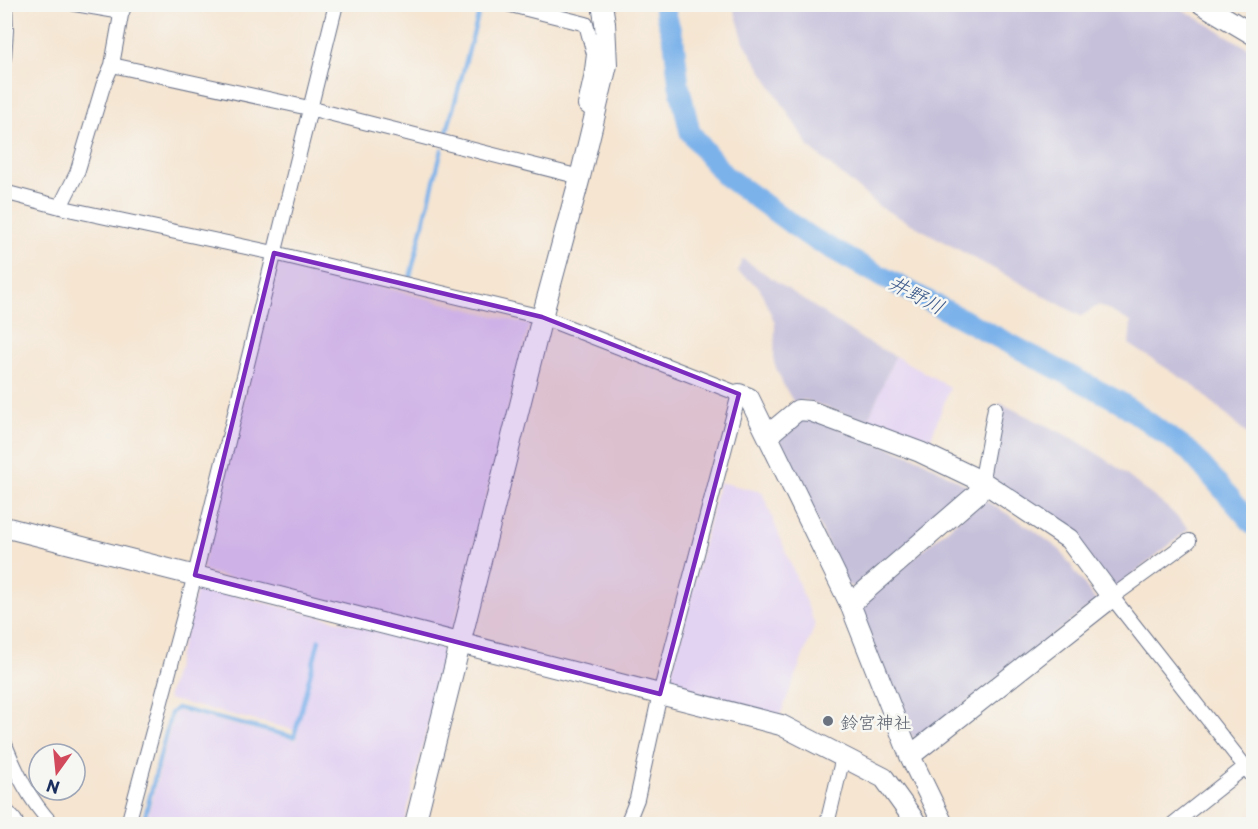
<svg xmlns="http://www.w3.org/2000/svg" width="1258" height="829" viewBox="0 0 1258 829" font-family="'Playpen Sans','Klee One',sans-serif">
<style>
.built{fill:#e3d3f2}
.industrial{fill:#c6c0da}
.lines{fill:none;stroke-linecap:round;stroke-linejoin:round}
.stream{stroke:#7cb2ea;stroke-width:4}
.river{stroke:#7cb2ea;stroke-width:21}
.street-casing{stroke:#676f86;stroke-width:16}
.secondary-casing{stroke:#676f86;stroke-width:22}
.highway-casing{stroke:#676f86;stroke-width:28}
.street{stroke:#fff;stroke-width:14}
.secondary{stroke:#fff;stroke-width:20}
.highway{stroke:#fff;stroke-width:26}
.marked{fill:#7b2cbf;fill-opacity:0.2;stroke:#7b2cbf;stroke-width:4.5;stroke-linejoin:round}
.worship-dot{fill:#6b7280;stroke:#f6f6f2;stroke-width:2}
.labels{text-anchor:middle;dominant-baseline:central;stroke-width:5;stroke-linejoin:round;paint-order:stroke}
.worship-label{font-size:18px;fill:#5b616d;stroke:#f6f6f2;text-anchor:start}
.water-label{font-size:20px;font-style:italic;fill:#385688;stroke:#f6f6f2}
</style>
<rect width="100%" height="100%" fill="#f6f6f2"/>
<filter id="ink" filterUnits="userSpaceOnUse"><feTurbulence type="fractalNoise" baseFrequency=".0167" numOctaves="2"/><feDisplacementMap in="SourceGraphic" scale="12" xChannelSelector="R" yChannelSelector="G"/><feConvolveMatrix kernelMatrix="1 2 1 2 8 2 1 2 1" color-interpolation-filters="sRGB"/></filter>
<filter id="wash" filterUnits="userSpaceOnUse"><feTurbulence type="fractalNoise" baseFrequency=".008" numOctaves="4" result="noise"/><feDisplacementMap in="SourceGraphic" scale="24" xChannelSelector="R" yChannelSelector="G"/><feGaussianBlur stdDeviation="1.35" result="paint"/><feColorMatrix in="noise" values="0 0 0 0 0 0 0 0 0 0 0 0 0 0 0 0 0 1.4 0 .05"/><feComposite in="paint" operator="in"/></filter>
<g filter="url(#wash)">
<rect width="100%" height="100%" fill="#f5e5d1"/>
<path class="built" d="M281 262 529 325 453 626 445 632 205 571 203 564 277 266Z
M895 356 950 387 928 446 867 422Z
M719 482 762 492 815 625 780 716 671 688 669 681Z
M198 586 440 646 445 653 404 824H146L174 714 177 711 296 740 298 731 167 699Z"/>
<path class="industrial" d="M733 5H1175L1253 51V439L1194 386 1129 344 1131 322 1099 305 1081 316 880 207 810 148 753 57 744 42Z
M743 259 865 341 895 356 867 422 805 400 794 403 783 384 774 363 775 323 759 287 737 271Z
M1000 403 1074 439 1109 461 1169 509 1189 529 1117 587 1112 586 991 478 989 472Z
M799 418H811L920 459 967 486 968 494 858 588 846 585 786 451 779 441 782 433Z
M983 499 1032 529 1060 550 1096 601 920 739 912 737 859 613 862 602Z"/>
<g class="lines">
<path class="stream" d="M446 135 481 5
M410 277 442 149
M143 824 171 713 177 708 294 737 319 640"/>
<path class="river" d="M663 4 674 42 679 85 690 132 724 175 807 235 864 267 1120 402 1190 452 1254 525"/>
</g>
</g>
<g filter="url(#ink)">
<g class="lines">
<g class="street-casing">
<path id="street" d="M75 4 122 12
M507 4 586 24 594 54 591 78 585 105 595 113
M4 58 6 30 5 4
M112 65 309 108 580 177
M4 192 68 209 274 253 542 317 739 394 660 694 637 799 627 824
M60 207 77 173 103 86 112 65 121 15 125 4
M983 482V473L995 408
M1189 541 1112 597 1254 778
M4 742C16 772 30 801 52 824
M128 824 195 575 336 4
M827 824 843 757
M1173 824 1245 767"/>
</g>
<g class="secondary-casing">
<path id="secondary" d="M1202 4 1254 35
M739 394 749 398 850 604 910 756 943 824
M768 435 798 410 810 411 920 452 983 482 1069 539 1112 597 910 756
M4 527 781 725 884 778 917 824
M850 604 977 494 983 482
M415 824 542 317 580 177 607 65 605 23 602 4"/>
</g>
<g class="highway-casing">
<path id="highway" d="M4 817 10 824"/>
</g>
<use href="#street" class="street"/>
<use href="#secondary" class="secondary"/>
<use href="#highway" class="highway"/>
</g>
</g>
<path class="marked" d="M274 253 542 317 739 394 660 694 195 575Z"/>
<circle class="worship-dot" cx="828" cy="721" r="6"/>
<g class="labels">
<g class="worship-label">
<text x="840" y="721">鈴宮神社</text>
</g>
<g class="water-label">
<text transform="translate(917 294) rotate(28)">井野川</text>
</g>
</g>
<rect width="1258" height="829" fill="none" stroke="#f6f6f2" stroke-width="24"/>
<g transform="translate(57 772) rotate(195)"><circle r="28" fill="#f6f6f2" stroke="#9ea6b7" stroke-width="1.5"/>
<path d="M0-4.5L10 22L0 15L-10 22Z" fill="#d1495b"/>
<text y="-9" font-size="16" font-weight="bold" text-anchor="middle" fill="#1b2f5e">N</text>
</g>
</svg>
